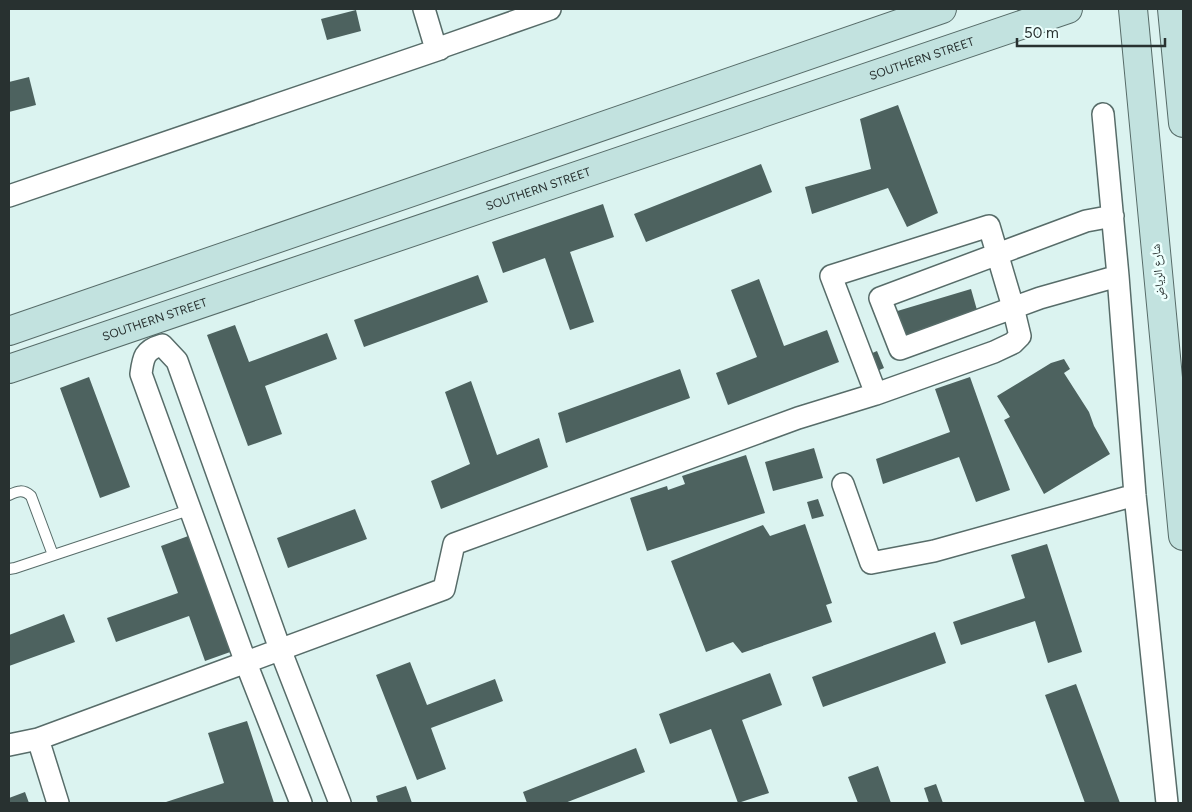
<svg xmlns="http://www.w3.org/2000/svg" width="1192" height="812" viewBox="0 0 1192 812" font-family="Figtree,'Noto Naskh Arabic',sans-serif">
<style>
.building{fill:#4d625f}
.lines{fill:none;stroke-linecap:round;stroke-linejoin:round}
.service-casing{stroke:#576c69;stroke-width:12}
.minor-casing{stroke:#576c69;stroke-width:24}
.secondary-casing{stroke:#576c69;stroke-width:30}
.service{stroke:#fff;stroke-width:10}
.minor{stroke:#fff;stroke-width:21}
.secondary{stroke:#c2e2df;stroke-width:28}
.labels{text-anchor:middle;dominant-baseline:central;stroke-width:5;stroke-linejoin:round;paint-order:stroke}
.street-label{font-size:12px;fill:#283130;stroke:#ecfffd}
</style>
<rect width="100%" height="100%" fill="#dbf3f0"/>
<path class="building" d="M356 10 361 31 327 40 321 19Z
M29 77 36 105 9 112V82Z
M898 105 938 213 907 227 888 188 812 214 805 187 871 169 860 119Z
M761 164 772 192 646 242 634 214Z
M603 204 614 237 570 252 594 322 570 330 545 258 503 273 492 242Z
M478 275 488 302 364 347 354 320Z
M759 279 784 346 827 330 839 362 728 405 716 373 757 357 731 290Z
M971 289 979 317 902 340 894 312Z
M235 325 249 362 327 333 337 359 265 386 282 434 248 446 207 335Z
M877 351 884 368 870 374 863 357Z
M1064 359 1070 369 1064 373 1089 412 1094 426 1110 454 1044 494 1004 420 1010 417 997 396 1051 363Z
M680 369 690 398 566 443 558 413Z
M89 377 130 487 100 498 60 388Z
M970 377 1010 490 976 502 959 457 883 484 876 459 950 432 935 389Z
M471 381 497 455 539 438 548 467 441 509 431 481 470 464 445 392Z
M814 448 823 478 773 491 765 462Z
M746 455 765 513 647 551 630 498 667 486 668 490 685 484 682 476Z
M818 499 824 516 812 519 807 502Z
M355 509 367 539 288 568 277 538Z
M805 524 832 603 826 605 832 622 742 653 733 642 706 652 671 561 763 525 770 536Z
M191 535 233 651 205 661 189 616 116 642 107 618 178 593 161 546Z
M1047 544 1082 652 1048 663 1035 621 961 645 953 622 1025 598 1011 555Z
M64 614 75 642 9 666V635Z
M935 632 946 663 823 707 812 677Z
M410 662 427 705 495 679 503 701 431 728 446 769 417 780 376 675Z
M770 673 782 705 742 720 769 793 738 803 711 729 670 744 659 714Z
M1076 684 1120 803H1085L1045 695Z
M247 721 274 803H163L224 783 208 733Z
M636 748 645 772 565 803H527L523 792Z
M878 766 891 803H858L848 777Z
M936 784 943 803H929L924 788Z
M406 786 412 803H378L376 796Z
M25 792 29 803H9V798Z"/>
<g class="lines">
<g class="service-casing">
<path id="service" d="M9 495C18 491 23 489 31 496L53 555
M9 569 15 568 189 510"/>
</g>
<g class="minor-casing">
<path id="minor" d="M424 9 436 49H440
M436 49 550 9
M1103 114 1118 276 1135 495 1167 803
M9 196 440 49
M1113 216 1086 221 880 298 900 349 1040 298 1118 276
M989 226 1013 307 1020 336 1013 343 994 352 876 394 831 276Z
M843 484 871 563 934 551 1135 495
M9 745 38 739
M58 803 38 739C173 689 309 639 444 589L454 544 798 418 876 394
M301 803 246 663 141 374C143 358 144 350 162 345L177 361 280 649 340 803"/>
</g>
<g class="secondary-casing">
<g id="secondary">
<path d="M1133 9 1183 536"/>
<path d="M1172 9 1183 123"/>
<path d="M9 331 942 9"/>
<path id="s1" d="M9 369 1068 9"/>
</g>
</g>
<use href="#service" class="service"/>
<use href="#minor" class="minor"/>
<use href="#secondary" class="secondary"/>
</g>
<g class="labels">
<g class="street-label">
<text stroke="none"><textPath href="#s1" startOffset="964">SOUTHERN STREET</textPath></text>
<text stroke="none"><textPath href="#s1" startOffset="559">SOUTHERN STREET</textPath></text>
<text transform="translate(1158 272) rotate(-95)">شارع الرياض</text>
<text stroke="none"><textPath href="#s1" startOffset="154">SOUTHERN STREET</textPath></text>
</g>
</g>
<rect width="1192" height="812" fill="none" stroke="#283130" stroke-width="20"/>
<path d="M1017 38v8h148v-8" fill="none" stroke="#283130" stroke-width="2.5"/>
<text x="1024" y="38" font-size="15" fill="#283130" stroke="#ecfffd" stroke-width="4" paint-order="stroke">50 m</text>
</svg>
